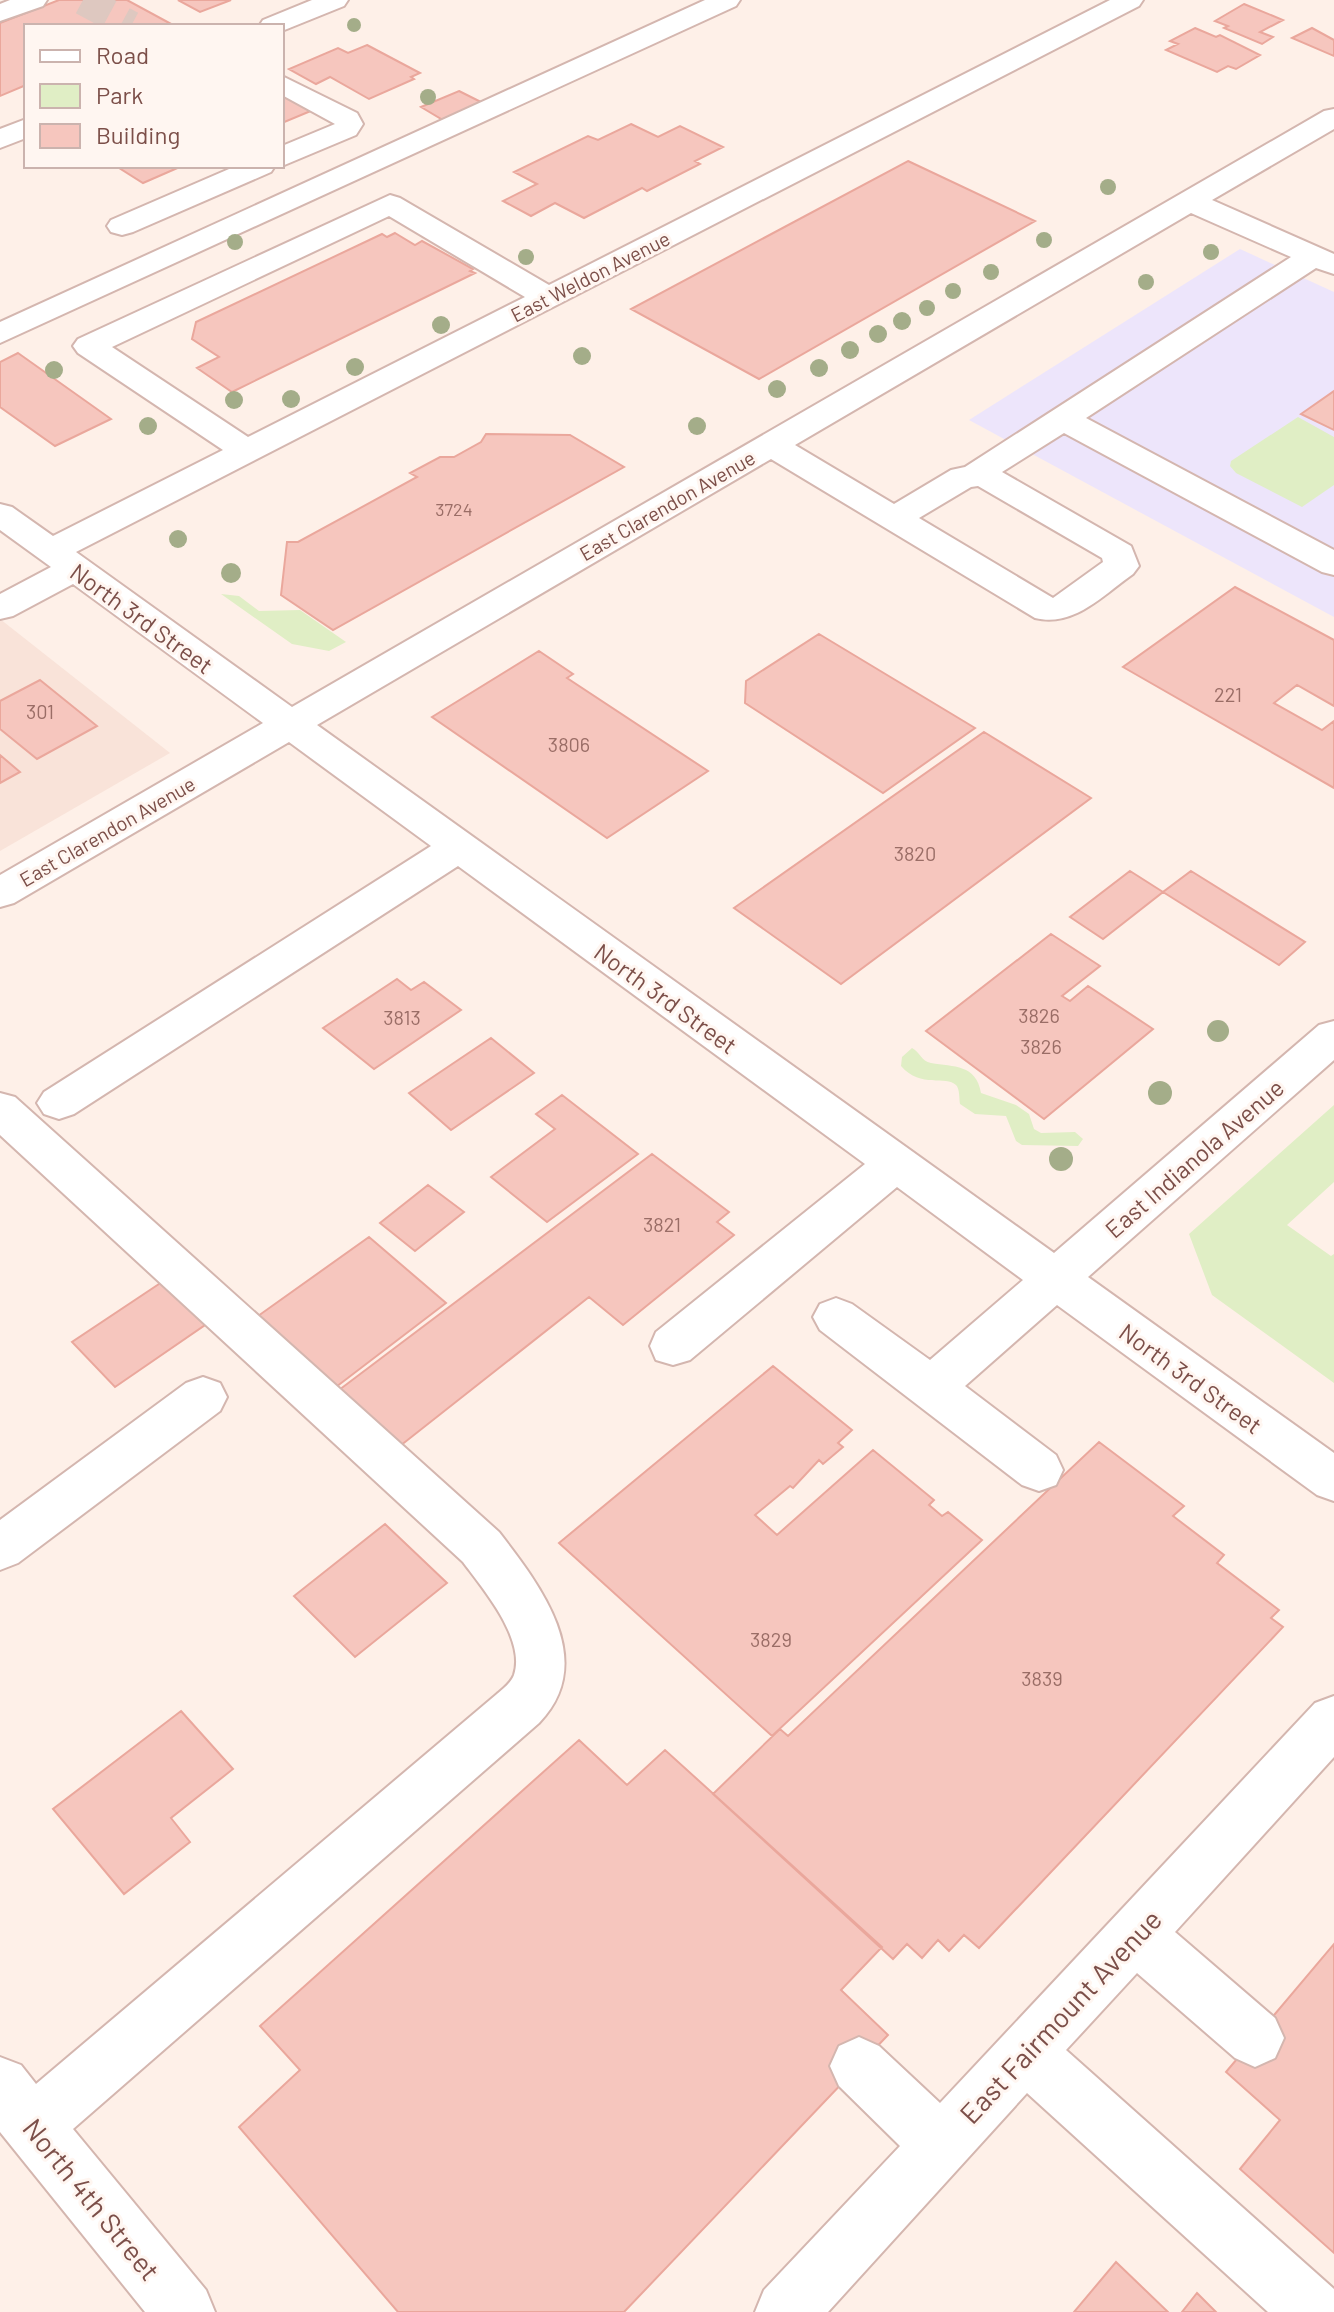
<svg xmlns="http://www.w3.org/2000/svg" width="1334" height="2312" viewBox="0 0 1334 2312" font-family="Barlow,sans-serif">
<style>
.residential{fill:#f9e3d9}
.education{fill:#ede5fb}
.green{fill:#e0eec5}
.building{fill:#f6c6be;stroke:#eaa79c;stroke-width:2}
.lines{fill:none;stroke-linecap:round;stroke-linejoin:round}
.minor-tunnel{stroke:#dec8c0;stroke-width:30;stroke-dasharray:30 15;stroke-linecap:butt}
.minor-casing{stroke:#d4b6af;stroke-width:4}
.minor{fill:#fff;fill-rule:evenodd}
.tree{fill:#a4ad89}
.labels{text-anchor:middle;dominant-baseline:central;stroke-width:6;stroke-linejoin:round;paint-order:stroke}
.far-number-label{font-size:18px;fill:#9a6d66}
.far-street-label{font-size:20px;fill:#7c4f49;stroke:#fff6f1}
.number-label{font-size:20px;fill:#9a6d66}
.street-label{font-size:24px;fill:#7c4f49;stroke:#fff6f1}
.near-street-label{font-size:28px;fill:#7c4f49;stroke:#fff6f1}
</style>
<rect width="100%" height="100%" fill="#fef0e8"/>
<path class="residential" d="M0 619 170 753 0 851Z"/>
<path class="education" d="M1240 249 1334 292V617L969 420Z"/>
<path class="green" d="M1298 417 1334 437V485L1302 507 1236 473 1230 466 1231 461Z
M221 594 239 596 259 611 300 610 346 642 329 651 292 644Z
M912 1048C920 1052 921 1061 931 1063 954 1067 976 1064 981 1093L1016 1105 1029 1114 1034 1129 1041 1133 1075 1132 1083 1139 1078 1146 1022 1145 1016 1141 1006 1116 975 1114 960 1104C959 1099 960 1089 956 1085 946 1075 921 1089 901 1066L902 1057Z
M1334 1105V1182L1287 1225 1331 1256 1334 1254V1383L1212 1295 1189 1234Z"/>
<path class="building" d="M59 0H127L173 25 26 26V85L0 96V23Z
M178 0H231L200 12Z
M1244 4 1283 20 1260 32 1273 37 1262 44 1224 28 1228 26 1215 21Z
M1195 28 1216 37 1220 35 1260 55 1236 69 1228 66 1217 72 1166 50 1178 44 1170 41Z
M1312 28 1334 40V56L1292 38Z
M367 45 420 73 411 77 414 79 369 99 330 77 316 84 289 69 338 48 348 53Z
M459 91 487 105 448 123 421 107Z
M282 92 313 110 282 123Z
M631 124 658 137 680 126 723 147 695 161 700 164 647 191 642 188 584 218 555 203 531 216 503 201 537 184 514 172 588 136 598 140Z
M908 161 1035 221 759 379 631 309Z
M116 166H182L143 183Z
M395 233 415 245 422 241 473 269 470 271 475 273 232 392 197 368 219 357 192 339 196 322 382 234 387 237Z
M18 353 111 419 55 446 0 407V362Z
M1334 391V430L1301 414Z
M486 434 570 435 624 467 333 630 281 595 287 542H298L417 477 410 473 440 457H454L481 442Z
M1235 587 1334 640V706L1297 685 1274 703 1322 730 1334 721V788L1123 667Z
M819 634 975 728 883 793 745 703 746 681Z
M539 651 573 674 567 678 708 771 607 838 432 717Z
M40 680 97 726 37 759 0 729V701Z
M984 732 1091 798 841 984 734 908Z
M0 755 20 772 0 783Z
M1130 871 1163 892 1103 939 1070 917Z
M1191 871 1305 942 1279 965 1163 892Z
M1051 934 1100 966 1062 996 1070 1001 1088 986 1153 1029 1044 1119 926 1031Z
M397 979 411 990 424 982 461 1010 374 1069 323 1028Z
M491 1038 534 1073 451 1130 409 1093Z
M562 1095 638 1154 547 1222 491 1177 555 1129 536 1114Z
M652 1154 729 1212 717 1222 734 1235 623 1325 589 1297 400 1446 339 1390Z
M428 1185 464 1212 415 1251 380 1223Z
M369 1237 446 1303 336 1387 258 1316Z
M162 1282 205 1325 115 1387 72 1342Z
M773 1366 852 1430 838 1443 843 1447 823 1464 819 1460 793 1488 790 1486 755 1515 777 1535 873 1450 934 1500 929 1505 942 1516 948 1512 982 1540 772 1736 559 1543Z
M1099 1442 1184 1506 1173 1516 1224 1555 1217 1563 1279 1610 1271 1618 1283 1627 979 1948 964 1935 949 1951 938 1940 922 1958 907 1944 893 1959 713 1794 780 1729 788 1736Z
M385 1524 447 1583 355 1657 294 1596Z
M181 1711 233 1769 171 1818 190 1842 124 1894 53 1809Z
M579 1740 627 1785 665 1750 882 1947 841 1990 888 2035 624 2312H398L239 2127 300 2070 260 2026Z
M1334 1944V2253L1240 2169 1280 2120 1226 2072Z
M1116 2262 1168 2312H1074Z
M1197 2293 1216 2312H1182Z"/>
<g class="lines">
<path class="minor-tunnel" d="M83 0 131 26"/>
<g class="minor-casing">
<path id="minor" d="M10 0H47L43 6 0 21V4Z
M312 0H348L344 6 282 31V26H259L263 20Z
M705 0H740L736 6 0 343V322Z
M1110 0H1143L1139 6 76 552 292 707 1324 111 1334 109V129L1212 200 1334 254V274L1316 268 1086 418 1334 550V575L1322 572 1064 433 1002 472 1131 546 1139 566 1133 574C1104 594 1074 628 1035 618L771 459 317 725 1054 1253 1319 1025 1334 1021V1060L1088 1277 1334 1453V1501L1317 1495 1057 1305 965 1386 1056 1455 1063 1470 1056 1485 1039 1491 1022 1485 820 1330 813 1317 820 1304 836 1298 852 1304 930 1360 1023 1280 897 1187 690 1360 673 1365 656 1360 650 1346 656 1332 865 1164 458 866 74 1114 59 1119 44 1114 37 1103 44 1092 431 846 289 742 14 903 0 907V875L263 723 73 584 13 616 0 619V594L51 567 0 530V504L12 507 53 536 223 450 78 353 73 346 78 339 390 195 400 198 549 285ZM1191 213 1291 257 965 467 951 470 894 504 795 445ZM389 216 525 297 248 437 112 347ZM978 486 1102 558 1103 562 1053 598 919 518 971 487Z
M282 76 357 113 363 124 356 135 282 166V146L335 124 282 95Z
M26 119V138L0 148V129Z
M236 166H275L271 172 133 232 122 235 111 232 107 226 111 220Z
M0 1093 15 1097 499 1532C540 1585 599 1661 539 1723L73 2129 206 2290 215 2312H145L0 2132V2057L21 2065 36 2084 497 1694C503 1689 511 1683 514 1675 526 1639 483 1589 463 1562L0 1135Z
M203 1377 220 1383 227 1397 220 1411 18 1563 0 1570V1520L186 1383Z
M1334 1696V1757L1175 1932 1275 2018 1284 2038 1275 2058 1255 2067 1235 2058 1137 1973 1066 2050 1334 2289V2312H1268L1027 2093 828 2312H755L764 2290 900 2146 839 2086 830 2066 839 2046 859 2037 879 2046 940 2103 1315 1703Z"/>
</g>
<use href="#minor" class="minor"/>
</g>
<g class="tree">
<circle cx="354" cy="25" r="7"/>
<circle cx="428" cy="97" r="8"/>
<circle cx="1108" cy="187" r="8"/>
<circle cx="1044" cy="240" r="8"/>
<circle cx="235" cy="242" r="8"/>
<circle cx="1211" cy="252" r="8"/>
<circle cx="526" cy="257" r="8"/>
<circle cx="991" cy="272" r="8"/>
<circle cx="1146" cy="282" r="8"/>
<circle cx="953" cy="291" r="8"/>
<circle cx="927" cy="308" r="8"/>
<circle cx="902" cy="321" r="9"/>
<circle cx="441" cy="325" r="9"/>
<circle cx="878" cy="334" r="9"/>
<circle cx="850" cy="350" r="9"/>
<circle cx="582" cy="356" r="9"/>
<circle cx="355" cy="367" r="9"/>
<circle cx="819" cy="368" r="9"/>
<circle cx="54" cy="370" r="9"/>
<circle cx="777" cy="389" r="9"/>
<circle cx="291" cy="399" r="9"/>
<circle cx="234" cy="400" r="9"/>
<circle cx="148" cy="426" r="9"/>
<circle cx="697" cy="426" r="9"/>
<circle cx="178" cy="539" r="9"/>
<circle cx="231" cy="573" r="10"/>
<circle cx="1218" cy="1031" r="11"/>
<circle cx="1160" cy="1093" r="12"/>
<circle cx="1061" cy="1159" r="12"/>
</g>
<g class="labels">
<g class="far-number-label">
<text x="454" y="509">3724</text>
</g>
<g class="far-street-label">
<text transform="translate(590 276) rotate(-27)">East Weldon Avenue</text>
<text transform="translate(667 505) rotate(-30)">East Clarendon Avenue</text>
<text transform="translate(107 831) rotate(-30)">East Clarendon Avenue</text>
</g>
<g class="number-label">
<text x="1228" y="694">221</text>
<text x="40" y="711">301</text>
<text x="569" y="744">3806</text>
<text x="915" y="853">3820</text>
<text x="1039" y="1015">3826</text>
<text x="402" y="1017">3813</text>
<text x="1041" y="1046">3826</text>
<text x="662" y="1224">3821</text>
<text x="771" y="1639">3829</text>
<text x="1042" y="1678">3839</text>
</g>
<g class="street-label">
<text transform="translate(142 618) rotate(36)">North 3rd Street</text>
<text transform="translate(666 998) rotate(36)">North 3rd Street</text>
<text transform="translate(1194 1158) rotate(-41)">East Indianola Avenue</text>
<text transform="translate(1191 1378) rotate(36)">North 3rd Street</text>
</g>
<g class="near-street-label">
<text transform="translate(1060 2016) rotate(-47)">East Fairmount Avenue</text>
<text transform="translate(92 2199) rotate(51)">North 4th Street</text>
</g>
</g>
<rect x="24" y="24" width="260" height="144" fill="#fff6f1" stroke="#cbb3ae" stroke-width="2"/>
<rect x="40" y="50" width="40" height="12" fill="#ffffff" stroke="#cbb3ae" stroke-width="2"/>
<text x="96" y="64" font-size="24" fill="#7c4f49">Road</text>
<rect x="40" y="84" width="40" height="24" fill="#e0eec5" stroke="#cbb3ae" stroke-width="2"/>
<text x="96" y="104" font-size="24" fill="#7c4f49">Park</text>
<rect x="40" y="124" width="40" height="24" fill="#f6c6be" stroke="#cbb3ae" stroke-width="2"/>
<text x="96" y="144" font-size="24" fill="#7c4f49">Building</text>
</svg>
